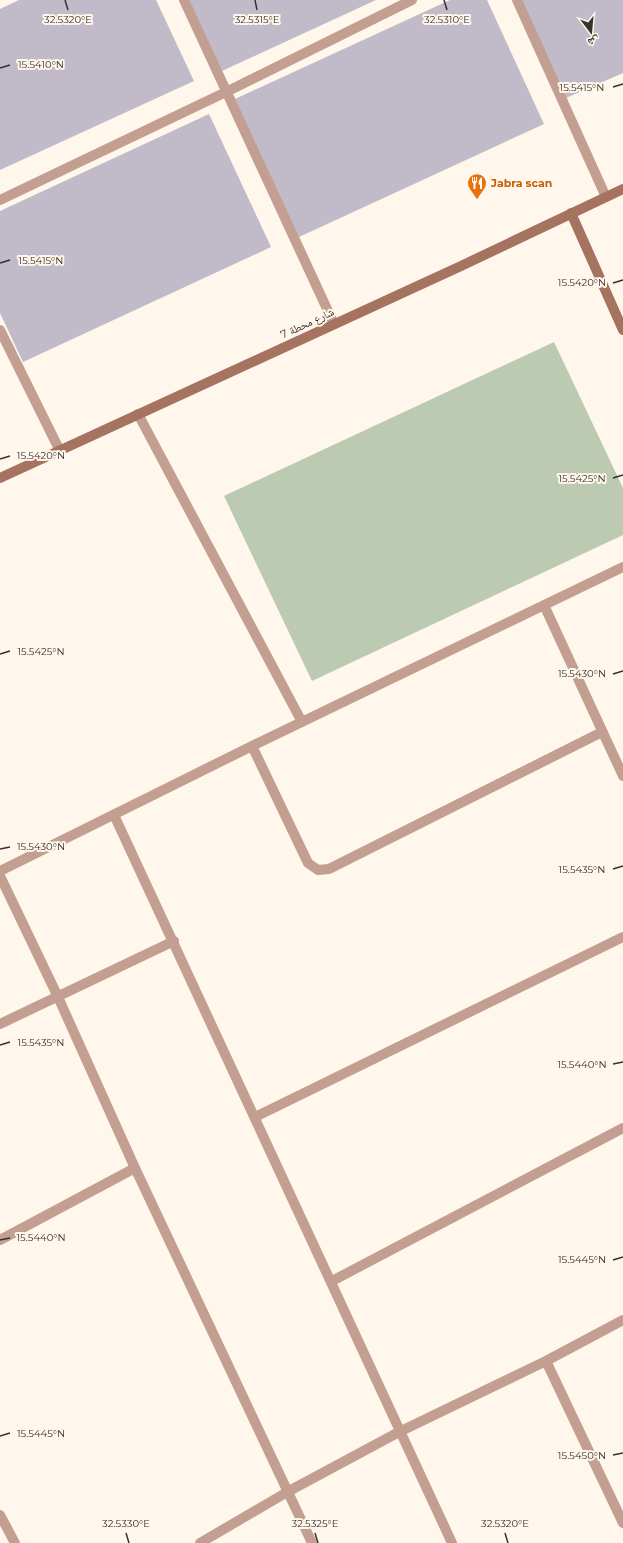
<svg xmlns="http://www.w3.org/2000/svg" width="623" height="1543" viewBox="0 0 623 1543" font-family="Montserrat,'Noto Naskh Arabic',sans-serif">
<style>
.green{fill:#bbcab0}
.building{fill:#c0bac9}
.lines{fill:none;stroke-linecap:round;stroke-linejoin:round}
.street{stroke:#c29f91;stroke-width:10}
.secondary{stroke:#a5735f;stroke-width:10}
.ticks{fill:none;stroke:#35312c;stroke-width:1.5}
.labels{text-anchor:middle;dominant-baseline:central;stroke-width:4;stroke-linejoin:round;paint-order:stroke}
.food-label{font-size:11px;font-weight:bold;fill:#c56008;stroke:#fff6ec;text-anchor:start}
.street-label{font-size:11px;fill:#35312c;stroke:#fff6ec}
.ticks-label{font-size:10px;text-anchor:middle;fill:#35312c;stroke:#fff6ec;stroke-width:4;stroke-linejoin:round;paint-order:stroke}
</style>
<rect width="100%" height="100%" fill="#fff6ec"/>
<path class="green" d="M554 342 623 488V535L312 681 224 496Z"/>
<path class="building" d="M19 0H156L194 81 0 170V9Z
M189 0H376L222 71Z
M450 0H487L544 124 299 237 235 99Z
M522 0H623V73L566 98Z
M209 114 271 247 23 362 0 313V211Z"/>
<g class="lines">
<path class="street" d="M184 0 334 324
M517 0 606 197
M0 200 226 92 412 0
M0 330 60 451
M138 414 302 722
M544 605 623 776
M252 746 308 863 318 870 329 869 602 732
M114 815 452 1543
M0 871 252 746 623 567
M0 876 58 997 135 1168 312 1543
M0 1024 174 941
M255 1117 623 937
M0 1240 135 1168
M332 1281 623 1128
M546 1361 623 1523
M0 1515 15 1543
M200 1543 289 1491 399 1432 546 1361 623 1320"/>
<path class="secondary" d="M571 213 623 330
M0 478 461 266 623 189"/>
</g>
<path class="ticks" d="M65 0 68 10M255 0 257 10M444 0 447 10M0 68 10 65M613 87 623 84M0 263 10 260M613 283 623 280M0 459 10 456M613 478 623 475M0 654 10 651M613 674 623 671M0 849 10 847M613 869 623 866M0 1045 10 1042M613 1064 623 1062M0 1240 10 1238M613 1260 623 1257M0 1436 10 1433M613 1455 623 1453M126 1533 129 1543M315 1533 318 1543M505 1533 508 1543"/>
<defs>
<g id="restaurant-pin" transform="scale(1)"><path d="M0 17L-7.5 6A9.5 9.5 0 1 1 7.5 6Z" fill="#e8710a" stroke="#fff6ec"/><path d="M-5-6h1v4h1v-4h1v4h1v-4h1v5L-1.5 .5V6h-2V.5L-5-1ZM5-6V6H3V1.5H1.5Q1.5-4 5-6Z" fill="#fff"/></g>
</defs>
<g fill-rule="evenodd">
<use href="#restaurant-pin" x="477" y="183"/>
</g>
<g class="labels">
<g class="food-label">
<text x="491" y="183">Jabra scan</text>
</g>
<g class="street-label">
<text transform="translate(307 323) rotate(-25)">شارع محطة 7</text>
</g>
</g>
<g class="ticks-label">
<text x="68" y="23">32.5320°E</text>
<text x="257" y="23">32.5315°E</text>
<text x="447" y="23">32.5310°E</text>
<text x="41" y="68">15.5410°N</text>
<text x="582" y="91">15.5415°N</text>
<text x="41" y="264">15.5415°N</text>
<text x="582" y="286">15.5420°N</text>
<text x="41" y="459">15.5420°N</text>
<text x="582" y="482">15.5425°N</text>
<text x="41" y="655">15.5425°N</text>
<text x="582" y="677">15.5430°N</text>
<text x="41" y="850">15.5430°N</text>
<text x="582" y="873">15.5435°N</text>
<text x="41" y="1046">15.5435°N</text>
<text x="582" y="1068">15.5440°N</text>
<text x="41" y="1241">15.5440°N</text>
<text x="582" y="1263">15.5445°N</text>
<text x="41" y="1437">15.5445°N</text>
<text x="582" y="1459">15.5450°N</text>
<text x="126" y="1527">32.5330°E</text>
<text x="315" y="1527">32.5325°E</text>
<text x="505" y="1527">32.5320°E</text>
</g>
<g transform="translate(591 32) rotate(164)" stroke="#fff6ec" stroke-width="3" paint-order="stroke">
<path d="M0-3L7 15L0 10L-7 15Z" fill="#35312c"/>
<text y="-6" font-size="11" font-weight="bold" text-anchor="middle" fill="#35312c">ش</text>
</g>
</svg>
